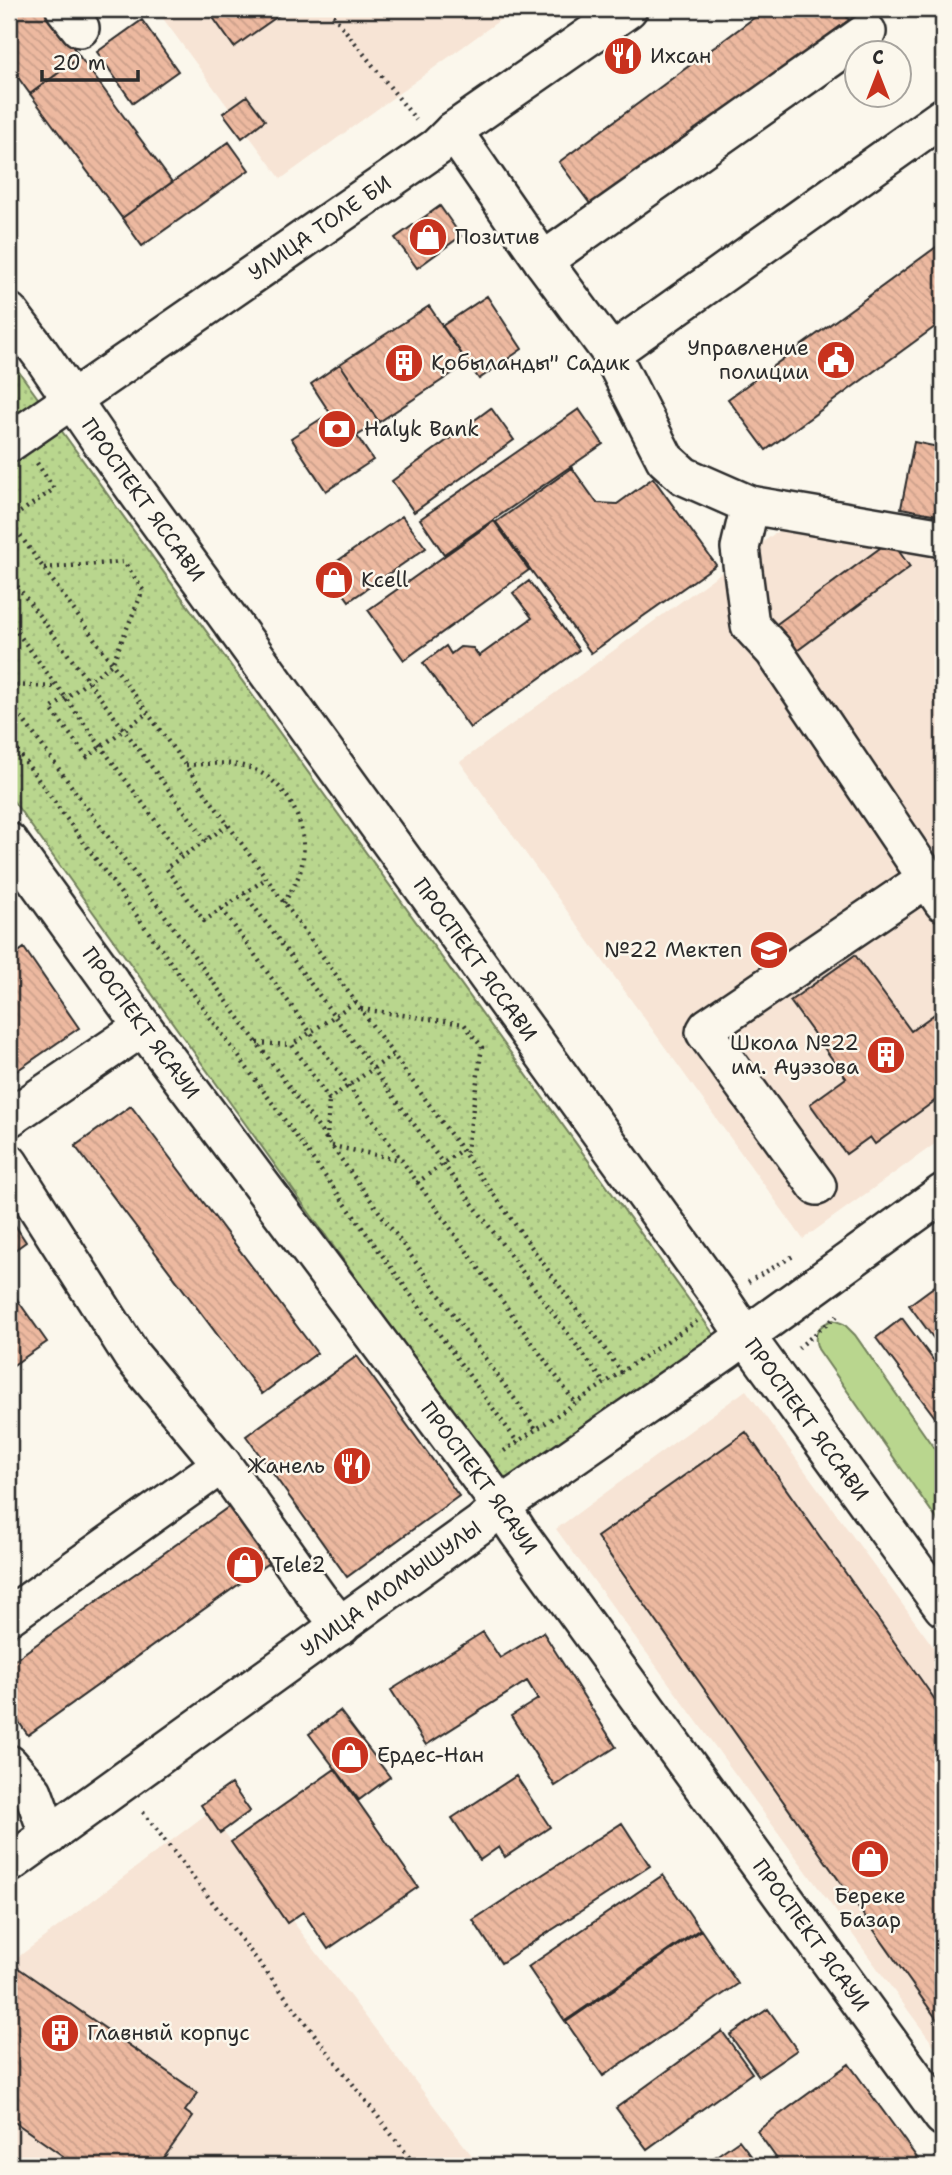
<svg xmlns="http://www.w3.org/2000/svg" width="952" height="2175" viewBox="0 0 952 2175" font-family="'Shantell Sans',sans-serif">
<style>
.built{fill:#f7e4d5}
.green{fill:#b9d68e;stroke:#72805c;stroke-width:2}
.park{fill:url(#park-dots);stroke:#72805c;stroke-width:2}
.building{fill:url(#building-back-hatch);stroke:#2b2b2b;stroke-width:2}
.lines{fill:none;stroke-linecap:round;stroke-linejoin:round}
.minor-casing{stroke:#2b2b2b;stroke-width:42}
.path{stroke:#2b2b2b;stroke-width:4.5;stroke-dasharray:2 5;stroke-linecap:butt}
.minor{stroke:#fbf7ec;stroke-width:37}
.labels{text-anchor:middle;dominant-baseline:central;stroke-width:5;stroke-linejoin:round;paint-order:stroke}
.poi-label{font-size:21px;fill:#2b2b2b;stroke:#fbf7ec;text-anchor:start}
.street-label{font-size:21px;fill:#2b2b2b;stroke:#fbf7ec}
</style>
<defs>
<pattern id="park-dots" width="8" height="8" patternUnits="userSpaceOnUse" patternTransform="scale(1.75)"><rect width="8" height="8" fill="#b9d68e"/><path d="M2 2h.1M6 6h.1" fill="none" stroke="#9fb87b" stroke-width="1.8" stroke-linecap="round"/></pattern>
<pattern id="building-back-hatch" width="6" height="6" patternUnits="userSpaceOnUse" patternTransform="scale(1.75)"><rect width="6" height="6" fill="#edb9a0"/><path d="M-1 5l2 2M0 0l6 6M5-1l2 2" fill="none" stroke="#cb9f8a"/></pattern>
</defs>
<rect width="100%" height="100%" fill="#fbf7ec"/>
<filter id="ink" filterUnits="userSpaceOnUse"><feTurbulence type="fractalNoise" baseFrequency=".0143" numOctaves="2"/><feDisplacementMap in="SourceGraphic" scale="14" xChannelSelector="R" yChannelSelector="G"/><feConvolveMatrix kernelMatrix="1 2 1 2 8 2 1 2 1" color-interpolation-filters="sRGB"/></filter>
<g filter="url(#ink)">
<path class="built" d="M156 9H515L281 179Z
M814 505 943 534V1138L803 1239 460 762Z
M746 1390 943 1660V2058L556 1529Z
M209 1812 480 2166H9V1964Z"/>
<path class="green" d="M833 1320 844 1324 855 1335 943 1461V1528L818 1349C812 1334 818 1325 833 1320Z"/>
<path class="park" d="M9 358 715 1336 507 1488 9 795Z"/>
<path class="building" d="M9 9H45L80 57 30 94 9 65Z
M207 9H288L234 47Z
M766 9H841L849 20 594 209 559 162Z
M142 20 178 71 133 103 97 52Z
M80 57 172 182 122 218 30 94Z
M247 96 265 120 242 138 223 113Z
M229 142 249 170 142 246 122 218Z
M440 206 461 236 417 268 395 238Z
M943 242V321L766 450 728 399Z
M487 296 522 349 479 379 442 326Z
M429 306 468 363 379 422 340 364Z
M340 364 379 422 357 436 373 460 326 491 291 438 330 413 311 384Z
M491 408 514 440 414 512 392 481Z
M579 409 603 444 444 554 420 519Z
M914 442 943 448V516L901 508Z
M572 468 597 503 617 504 653 478 716 565 591 653 496 522Z
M402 516 426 548 349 601 326 569Z
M494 521 529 570 404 660 368 610Z
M891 540 910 567 790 656 770 629Z
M529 581 579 650 470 728 423 663 446 646 451 654 460 647 473 648 479 656 532 618 513 593Z
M24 948 79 1028 9 1076V959Z
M855 955 911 1031 943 1008V1095L875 1144 870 1137 846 1154 810 1104 846 1078 790 1001Z
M131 1106 317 1353 262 1394 75 1146Z
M9 1216 26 1242 9 1254Z
M943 1280V1351L909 1305Z
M9 1288 47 1342 9 1368Z
M902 1318 943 1373V1428L876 1338Z
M357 1356 459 1496 347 1577 246 1436Z
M746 1432 943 1711V2028L597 1537Z
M241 1498 281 1554 28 1735 9 1708V1664Z
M483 1632 500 1658 543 1632 616 1747 555 1786 511 1716 538 1699 527 1681 426 1745 391 1690Z
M340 1711 390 1777 359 1800 309 1734Z
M335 1769 418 1887 328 1949 303 1912 287 1923 231 1842Z
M516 1776 550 1827 505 1857 499 1847 480 1860 452 1818Z
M231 1784 250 1811 220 1833 201 1805Z
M622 1823 650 1866 501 1963 473 1920Z
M663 1875 700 1929 565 2021 528 1967Z
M701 1930 738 1984 603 2076 566 2022Z
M14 1965 198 2093 185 2111 193 2117 158 2166H56L63 2156 9 2118V1973Z
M768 2009 797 2050 759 2076 730 2035Z
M722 2031 752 2073 647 2149 616 2108Z
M849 2064 923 2166H782L757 2131Z
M739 2140 759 2166H702Z"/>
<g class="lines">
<g class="minor-casing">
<g id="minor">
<path d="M65 9 80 28"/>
<path d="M453 131 543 261 611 353 665 459 684 476 750 505 943 538"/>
<path d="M543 261 867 32"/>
<path id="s1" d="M9 312 40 353 101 442 720 1298 745 1335 943 1607"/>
<path d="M611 353 943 117"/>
<path id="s2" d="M9 443 437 147 453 131 628 9"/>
<path d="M750 505 740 548 750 625 774 651 943 902"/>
<path id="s3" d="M9 842 143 1027 501 1506 518 1532 943 2117"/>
<path d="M9 1118 143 1027"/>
<path d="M9 1163 132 1356 222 1464 318 1598 341 1626"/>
<path d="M817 1186 705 1032 708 1027 926 879"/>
<path d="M9 1616 222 1464"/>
<path d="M9 1764 33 1792 49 1836"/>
<path id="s4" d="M9 1864 482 1523 501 1506 725 1351 943 1193"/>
</g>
</g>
<path class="path" d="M333 15 416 120
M37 463 54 489 9 520 622 1373
M44 568 124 562 143 590 112 664 51 709 87 757 147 713
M9 575 206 840
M9 621 182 857
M9 637 12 627
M9 685 57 687
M9 700 537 1430
M9 739 518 1443
M186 765C209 764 232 760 255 770 290 785 309 828 302 864 300 877 291 891 284 903
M228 825 166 868 204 921 267 878
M244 893 605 1384
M222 909 576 1404
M355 1002 292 1045 329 1099 393 1055
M361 1009 464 1024 482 1047 466 1156
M257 1043 292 1045
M327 1140 329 1099
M332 1146 401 1160
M417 1183 461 1150
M748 1282 795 1255
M798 1348 837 1316
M504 1451 697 1321
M143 1812 416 2166"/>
<use href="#minor" class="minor"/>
</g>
</g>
<defs>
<g id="restaurant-disc" transform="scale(2.0125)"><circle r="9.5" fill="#c8321e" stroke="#fbf7ec"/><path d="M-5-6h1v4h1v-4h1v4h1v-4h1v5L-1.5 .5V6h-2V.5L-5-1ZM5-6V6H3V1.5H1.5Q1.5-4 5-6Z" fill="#fff"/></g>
<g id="shop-disc" transform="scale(2.0125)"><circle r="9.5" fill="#c8321e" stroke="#fbf7ec"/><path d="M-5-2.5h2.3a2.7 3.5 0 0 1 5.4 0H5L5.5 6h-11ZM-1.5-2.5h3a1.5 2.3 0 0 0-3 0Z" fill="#fff"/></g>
<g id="civic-disc" transform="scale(2.0125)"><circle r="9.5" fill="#c8321e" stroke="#fbf7ec"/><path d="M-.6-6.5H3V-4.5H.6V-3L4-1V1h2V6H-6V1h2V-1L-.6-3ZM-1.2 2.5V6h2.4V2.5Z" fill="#fff"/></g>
<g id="building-disc" transform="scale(2.0125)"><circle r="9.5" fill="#c8321e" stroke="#fbf7ec"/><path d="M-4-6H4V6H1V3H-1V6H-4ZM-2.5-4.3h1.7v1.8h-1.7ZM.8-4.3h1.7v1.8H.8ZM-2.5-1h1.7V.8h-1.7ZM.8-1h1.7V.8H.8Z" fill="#fff"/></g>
<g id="bank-disc" transform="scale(2.0125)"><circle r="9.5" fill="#c8321e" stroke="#fbf7ec"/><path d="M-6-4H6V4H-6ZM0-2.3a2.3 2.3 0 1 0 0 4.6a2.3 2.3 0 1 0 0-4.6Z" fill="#fff"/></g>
<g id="school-disc" transform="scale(2.0125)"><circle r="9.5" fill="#c8321e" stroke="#fbf7ec"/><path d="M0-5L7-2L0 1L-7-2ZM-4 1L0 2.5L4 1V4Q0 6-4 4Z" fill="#fff"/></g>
</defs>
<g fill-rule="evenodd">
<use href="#restaurant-disc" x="623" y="56"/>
<use href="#shop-disc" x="428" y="237"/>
<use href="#civic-disc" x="836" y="360"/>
<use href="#building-disc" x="404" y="363"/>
<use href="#bank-disc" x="337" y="429"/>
<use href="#shop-disc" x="334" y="580"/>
<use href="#school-disc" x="769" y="950"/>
<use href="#building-disc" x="886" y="1055"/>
<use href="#restaurant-disc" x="352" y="1466"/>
<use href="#shop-disc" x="245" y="1565"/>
<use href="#shop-disc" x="350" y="1755"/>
<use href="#shop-disc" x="870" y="1859"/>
<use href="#building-disc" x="60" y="2033"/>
</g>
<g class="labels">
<g class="poi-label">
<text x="650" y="56">Ихсан</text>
<text x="455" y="237">Позитив</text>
<text x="809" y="348" text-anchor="end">Управление<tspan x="809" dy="24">полиции</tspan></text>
<text x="431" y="363">Қобыланды" Садик</text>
<text x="364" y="429">Halyk Bank</text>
<text x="361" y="580">Kcell</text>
<text x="742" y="950" text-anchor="end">№22 Мектеп</text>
<text x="859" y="1043" text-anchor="end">Школа №22<tspan x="859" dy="24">им. Ауэзова</tspan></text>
<text x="325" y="1466" text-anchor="end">Жанель</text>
<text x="272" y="1565">Tele2</text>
<text x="377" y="1755">Ердес-Нан</text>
<text x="870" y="1896" text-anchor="middle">Береке<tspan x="870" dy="24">Базар</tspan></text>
<text x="87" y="2033">Главный корпус</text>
</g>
<g class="street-label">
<text stroke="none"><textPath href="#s2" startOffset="378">УЛИЦА ТОЛЕ БИ</textPath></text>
<text stroke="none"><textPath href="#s1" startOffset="231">ПРОСПЕКТ ЯССАВИ</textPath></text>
<text stroke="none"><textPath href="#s1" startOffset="798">ПРОСПЕКТ ЯССАВИ</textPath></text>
<text stroke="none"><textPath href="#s3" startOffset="224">ПРОСПЕКТ ЯСАУИ</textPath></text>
<text stroke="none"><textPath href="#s1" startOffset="1365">ПРОСПЕКТ ЯССАВИ</textPath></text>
<text stroke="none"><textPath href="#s3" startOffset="791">ПРОСПЕКТ ЯСАУИ</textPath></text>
<text stroke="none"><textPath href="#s4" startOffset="471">УЛИЦА МОМЫШУЛЫ</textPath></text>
<text stroke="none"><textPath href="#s3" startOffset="1356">ПРОСПЕКТ ЯСАУИ</textPath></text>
</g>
</g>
<rect width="952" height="2175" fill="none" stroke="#fbf7ec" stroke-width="35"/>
<rect x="18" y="18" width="917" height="2140" fill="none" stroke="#2b2b2b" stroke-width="2.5" filter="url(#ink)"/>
<g transform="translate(878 74)"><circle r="33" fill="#fbf7ec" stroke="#a8a59f" stroke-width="2"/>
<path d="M0-5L12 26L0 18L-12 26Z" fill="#c8321e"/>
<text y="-10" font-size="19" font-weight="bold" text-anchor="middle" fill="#2b2b2b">С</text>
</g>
<path d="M42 70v10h96v-10" fill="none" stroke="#2b2b2b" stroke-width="3.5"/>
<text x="52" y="70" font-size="21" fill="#2b2b2b" stroke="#fbf7ec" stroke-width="5" paint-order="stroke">20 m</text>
</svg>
